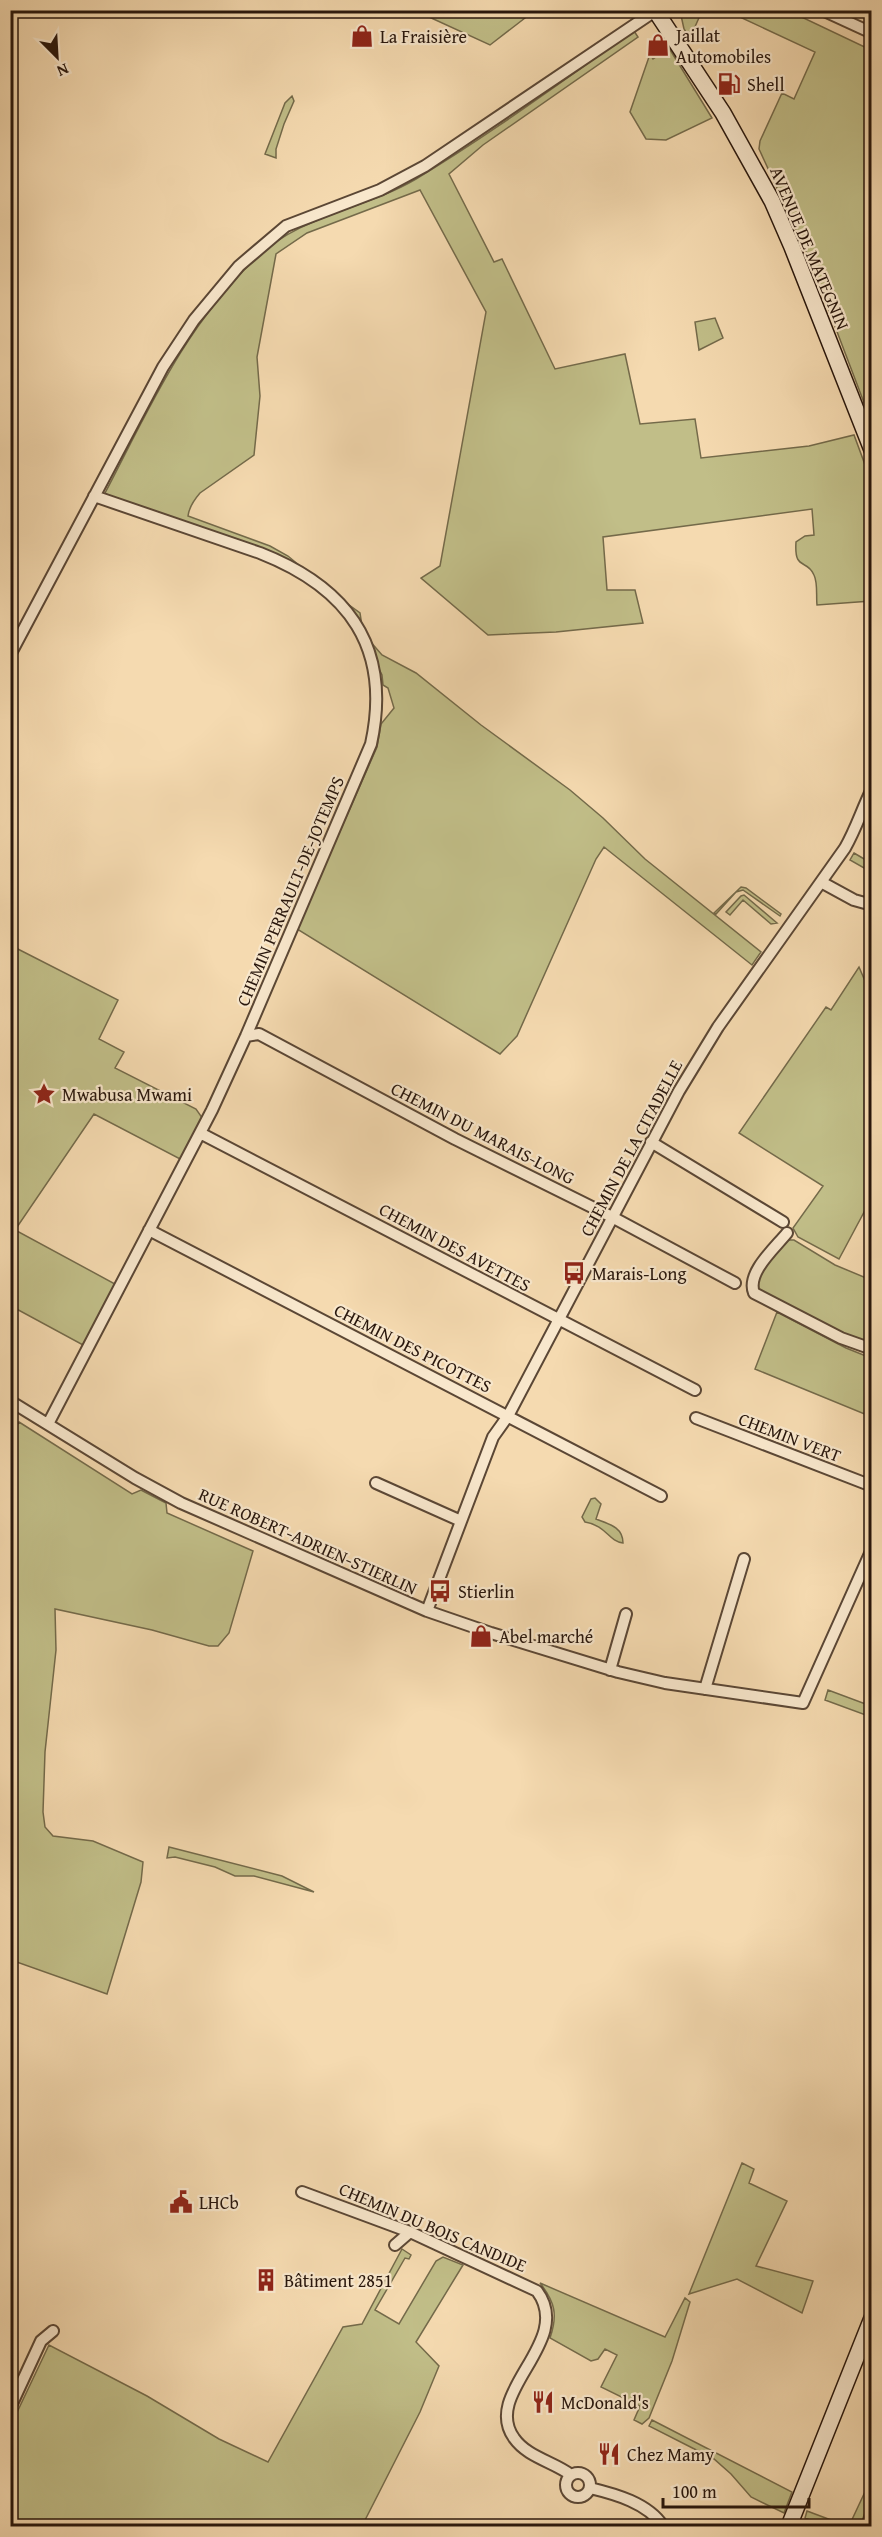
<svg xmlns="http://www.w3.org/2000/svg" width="882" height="2537" viewBox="0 0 882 2537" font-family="'Gentium Book Plus',serif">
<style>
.green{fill:#c1be88;stroke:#746a4a;stroke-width:1.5}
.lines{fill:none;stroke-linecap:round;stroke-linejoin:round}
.street-casing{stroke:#5b4735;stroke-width:14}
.secondary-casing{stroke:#28160c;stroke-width:18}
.street{stroke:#f8e7cc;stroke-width:10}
.secondary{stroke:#f8e7cc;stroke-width:15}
.labels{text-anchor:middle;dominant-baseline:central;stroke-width:4.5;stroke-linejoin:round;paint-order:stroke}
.poi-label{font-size:18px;fill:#28160c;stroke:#f8e7cc;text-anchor:start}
.street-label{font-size:18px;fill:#28160c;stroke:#f8e7cc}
</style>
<rect width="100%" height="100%" fill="#f5dab0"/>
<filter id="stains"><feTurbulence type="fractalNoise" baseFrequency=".00333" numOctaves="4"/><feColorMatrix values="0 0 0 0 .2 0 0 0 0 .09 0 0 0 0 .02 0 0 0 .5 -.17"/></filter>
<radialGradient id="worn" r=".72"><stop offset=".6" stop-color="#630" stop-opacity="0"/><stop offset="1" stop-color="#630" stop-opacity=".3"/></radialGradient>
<path class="green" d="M416 11H534L490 45Z
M680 11H702L690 38 684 29Z
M727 11H789L871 50V421L809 258 759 149 760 141 782 93 794 99 815 52Z
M634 31 638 37 483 145 449 174 494 262 502 259 555 369 625 354 640 424 695 419 701 458 809 446 854 435 871 481V601L817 605C816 596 818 583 814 575 807 558 794 572 796 542L805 536 814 535 812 509 603 537 607 590H635L643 623 556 632 488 635 421 578 440 566 486 312 420 190 307 233 276 254 257 357 260 396 254 455 200 493C194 500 189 507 188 516L270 546 288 556 323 585 278 555 104 495C149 409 184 328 255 259 300 215 363 210 416 179 491 134 562 81 634 31Z
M669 48 712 118 666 140 646 139 630 112 650 54 653 59Z
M292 96 294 101 284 124 276 149V158L265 154 285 103Z
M715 318 723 338 699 350 695 322Z
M345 602 360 613 362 626 369 640 382 655 416 673 481 725 570 790 603 818 645 859 761 952 752 965 604 847 596 859 517 1036 500 1054 297 929 377 747 381 724 394 708 388 688 383 685 382 675Z
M854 853 871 863V872L850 860Z
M741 887 746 888 781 914 780 916 743 890 736 892 716 914 714 913Z
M744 895 777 923 771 924 743 900 730 915 726 912 741 896Z
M10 945 118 1000 99 1039 124 1052 115 1068 196 1109 203 1119 182 1160 94 1114 15 1230 115 1284 83 1345 11 1306Z
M859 967 871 995V1030L869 1032 872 1037 871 1199 839 1259 798 1237 793 1228 823 1186 739 1133 826 1007 831 1010Z
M789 1240H794L835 1265 871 1280V1330L867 1342 841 1333 757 1289 755 1280 783 1242Z
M777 1312 846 1348 871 1358V1403L867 1415 755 1369Z
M19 1422 132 1494 141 1490 166 1503 167 1513 253 1551 229 1633 218 1646H209L152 1630 55 1609 56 1650 45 1752 43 1812 45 1827 53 1836 93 1841 143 1862 141 1882 107 1994 11 1960 10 1436Z
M595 1498 601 1504 596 1519C609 1524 623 1527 623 1543 608 1541 607 1526 585 1522L582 1517 591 1499Z
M828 1690 871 1706V1717L825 1700Z
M169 1847 282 1876 314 1892 254 1876H235L215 1867 175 1857 167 1858Z
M742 2163 754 2169 749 2183 787 2201 756 2266 813 2281 802 2313 737 2279 689 2294Z
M402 2249 411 2255 409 2259 405 2258 375 2310 399 2324 436 2261 443 2257 463 2265 416 2342 439 2366 420 2412 362 2526H11V2425L49 2345 147 2396 219 2439 268 2462 343 2327 362 2324Z
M540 2283 665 2337 685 2298 690 2302 672 2361 649 2418 642 2424 634 2420 640 2406 601 2387 617 2355 605 2349 598 2359 591 2361 550 2338C558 2315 555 2302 540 2283Z
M652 2420 792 2492 784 2513 751 2497 731 2474 714 2459 649 2426Z
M871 2479V2497L860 2526H849Z
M807 2511 847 2526H825L805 2518Z"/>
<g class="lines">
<g class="street-casing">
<path id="street" d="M822 10 872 33
M10 655 163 367 194 320 239 266 286 226 380 190 425 166 655 11
M821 882 854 900 872 905
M246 1036 259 1034 455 1139 612 1217 735 1283
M200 1133 695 1390
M651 1142 783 1222
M149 1230 661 1496
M787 1233C775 1248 746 1273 754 1293L841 1338 872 1349
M10 1401 135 1478 181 1503 427 1611 491 1633 618 1672 665 1683 803 1703 872 1549
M696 1418 872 1486
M48 1424 212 1110 246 1036 371 744C392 648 349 588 260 553L94 496
M376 1483 461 1521
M427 1611 493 1437 508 1416 679 1091 718 1027 845 848C856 829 862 809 872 789
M610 1670 626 1614
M705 1689 744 1559
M302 2192 410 2232 537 2291C575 2342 481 2392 514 2438 527 2457 554 2462 571 2475
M395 2245 410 2232
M10 2408 41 2341 53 2331
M566 2485a12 12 0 1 1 24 0a12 12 0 1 1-24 0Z
M590 2488C615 2494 648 2503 663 2526"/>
</g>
<g class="secondary-casing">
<path id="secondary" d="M655 10 723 113 772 201 792 247 872 450
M789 2526 872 2318"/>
</g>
<use href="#street" class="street"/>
<use href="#secondary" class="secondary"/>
</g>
<defs>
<g id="shop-bare" transform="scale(1.8)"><path d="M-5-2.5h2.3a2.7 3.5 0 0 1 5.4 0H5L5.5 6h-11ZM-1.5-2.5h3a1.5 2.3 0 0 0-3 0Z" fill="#8f2418" stroke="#f8e7cc" stroke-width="2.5" paint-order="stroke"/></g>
<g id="fuel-bare" transform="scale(1.8)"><path d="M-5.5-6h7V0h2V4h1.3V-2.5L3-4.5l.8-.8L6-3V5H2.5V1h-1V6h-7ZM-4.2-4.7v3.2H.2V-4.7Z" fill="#8f2418" stroke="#f8e7cc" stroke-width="2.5" paint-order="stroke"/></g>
<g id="sight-bare" transform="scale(1.8)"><path d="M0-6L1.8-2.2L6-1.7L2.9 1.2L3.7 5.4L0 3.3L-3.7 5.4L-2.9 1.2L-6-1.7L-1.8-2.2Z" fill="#8f2418" stroke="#f8e7cc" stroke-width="2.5" paint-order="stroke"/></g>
<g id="bus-bare" transform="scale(1.8)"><path d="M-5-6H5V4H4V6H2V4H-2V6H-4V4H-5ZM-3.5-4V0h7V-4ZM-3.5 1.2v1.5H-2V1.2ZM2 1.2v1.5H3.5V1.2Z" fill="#8f2418" stroke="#f8e7cc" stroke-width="2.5" paint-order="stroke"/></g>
<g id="civic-bare" transform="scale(1.8)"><path d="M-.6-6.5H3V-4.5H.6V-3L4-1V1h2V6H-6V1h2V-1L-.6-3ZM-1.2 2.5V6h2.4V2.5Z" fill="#8f2418" stroke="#f8e7cc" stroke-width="2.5" paint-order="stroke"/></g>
<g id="building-bare" transform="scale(1.8)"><path d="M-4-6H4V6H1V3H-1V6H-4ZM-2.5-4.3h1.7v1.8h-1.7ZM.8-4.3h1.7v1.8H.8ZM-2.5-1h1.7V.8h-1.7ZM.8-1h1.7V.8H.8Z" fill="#8f2418" stroke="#f8e7cc" stroke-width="2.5" paint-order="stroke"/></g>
<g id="restaurant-bare" transform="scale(1.8)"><path d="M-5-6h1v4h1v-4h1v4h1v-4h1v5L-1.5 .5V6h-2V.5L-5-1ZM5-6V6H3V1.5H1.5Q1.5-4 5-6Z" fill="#8f2418" stroke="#f8e7cc" stroke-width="2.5" paint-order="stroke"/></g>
</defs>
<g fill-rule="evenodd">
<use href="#shop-bare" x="362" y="36"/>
<use href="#shop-bare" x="658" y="45"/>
<use href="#fuel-bare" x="729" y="84"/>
<use href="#sight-bare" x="44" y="1094"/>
<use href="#bus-bare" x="574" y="1273"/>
<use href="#bus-bare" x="440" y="1591"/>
<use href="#shop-bare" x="481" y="1636"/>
<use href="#civic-bare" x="181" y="2202"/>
<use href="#building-bare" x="266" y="2280"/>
<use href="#restaurant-bare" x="543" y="2402"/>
<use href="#restaurant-bare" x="609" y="2454"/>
</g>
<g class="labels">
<g class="poi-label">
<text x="676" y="35">Jaillat<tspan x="676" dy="21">Automobiles</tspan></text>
<text x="380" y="36">La Fraisière</text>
<text x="747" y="84">Shell</text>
<text x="62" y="1094">Mwabusa Mwami</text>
<text x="592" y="1273">Marais-Long</text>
<text x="458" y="1591">Stierlin</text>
<text x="499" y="1636">Abel marché</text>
<text x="199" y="2202">LHCb</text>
<text x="284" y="2280">Bâtiment 2851</text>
<text x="561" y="2402">McDonald's</text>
<text x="627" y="2454">Chez Mamy</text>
</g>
<g class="street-label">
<text transform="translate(810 248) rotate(67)">AVENUE DE MATEGNIN</text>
<text transform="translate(290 891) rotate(-67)">CHEMIN PERRAULT-DE-JOTEMPS</text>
<text transform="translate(483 1133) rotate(27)">CHEMIN DU MARAIS-LONG</text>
<text transform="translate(631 1148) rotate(-62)">CHEMIN DE LA CITADELLE</text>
<text transform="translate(455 1247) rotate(28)">CHEMIN DES AVETTES</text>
<text transform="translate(413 1348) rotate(27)">CHEMIN DES PICOTTES</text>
<text transform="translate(790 1437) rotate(21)">CHEMIN VERT</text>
<text transform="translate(308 1541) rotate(24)">RUE ROBERT-ADRIEN-STIERLIN</text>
<text transform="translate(433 2227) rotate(23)">CHEMIN DU BOIS CANDIDE</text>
</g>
</g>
<rect width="882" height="2537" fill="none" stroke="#f5dab0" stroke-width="36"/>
<rect x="12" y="12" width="858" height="2513" fill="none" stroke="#28160c" stroke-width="3"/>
<rect x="18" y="18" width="846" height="2501" fill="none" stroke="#28160c" stroke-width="1.5"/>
<g transform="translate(57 57) rotate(156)" stroke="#f8e7cc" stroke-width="4.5" paint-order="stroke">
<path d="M0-4.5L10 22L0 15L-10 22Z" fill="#28160c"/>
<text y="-9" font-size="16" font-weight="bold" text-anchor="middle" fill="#28160c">N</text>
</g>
<path d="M663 2498v9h146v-9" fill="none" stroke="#28160c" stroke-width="3"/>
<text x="672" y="2498" font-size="18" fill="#28160c" stroke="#f8e7cc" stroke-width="4.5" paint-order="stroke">100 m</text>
<rect width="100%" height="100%" filter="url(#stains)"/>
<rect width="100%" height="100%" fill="url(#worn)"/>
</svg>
